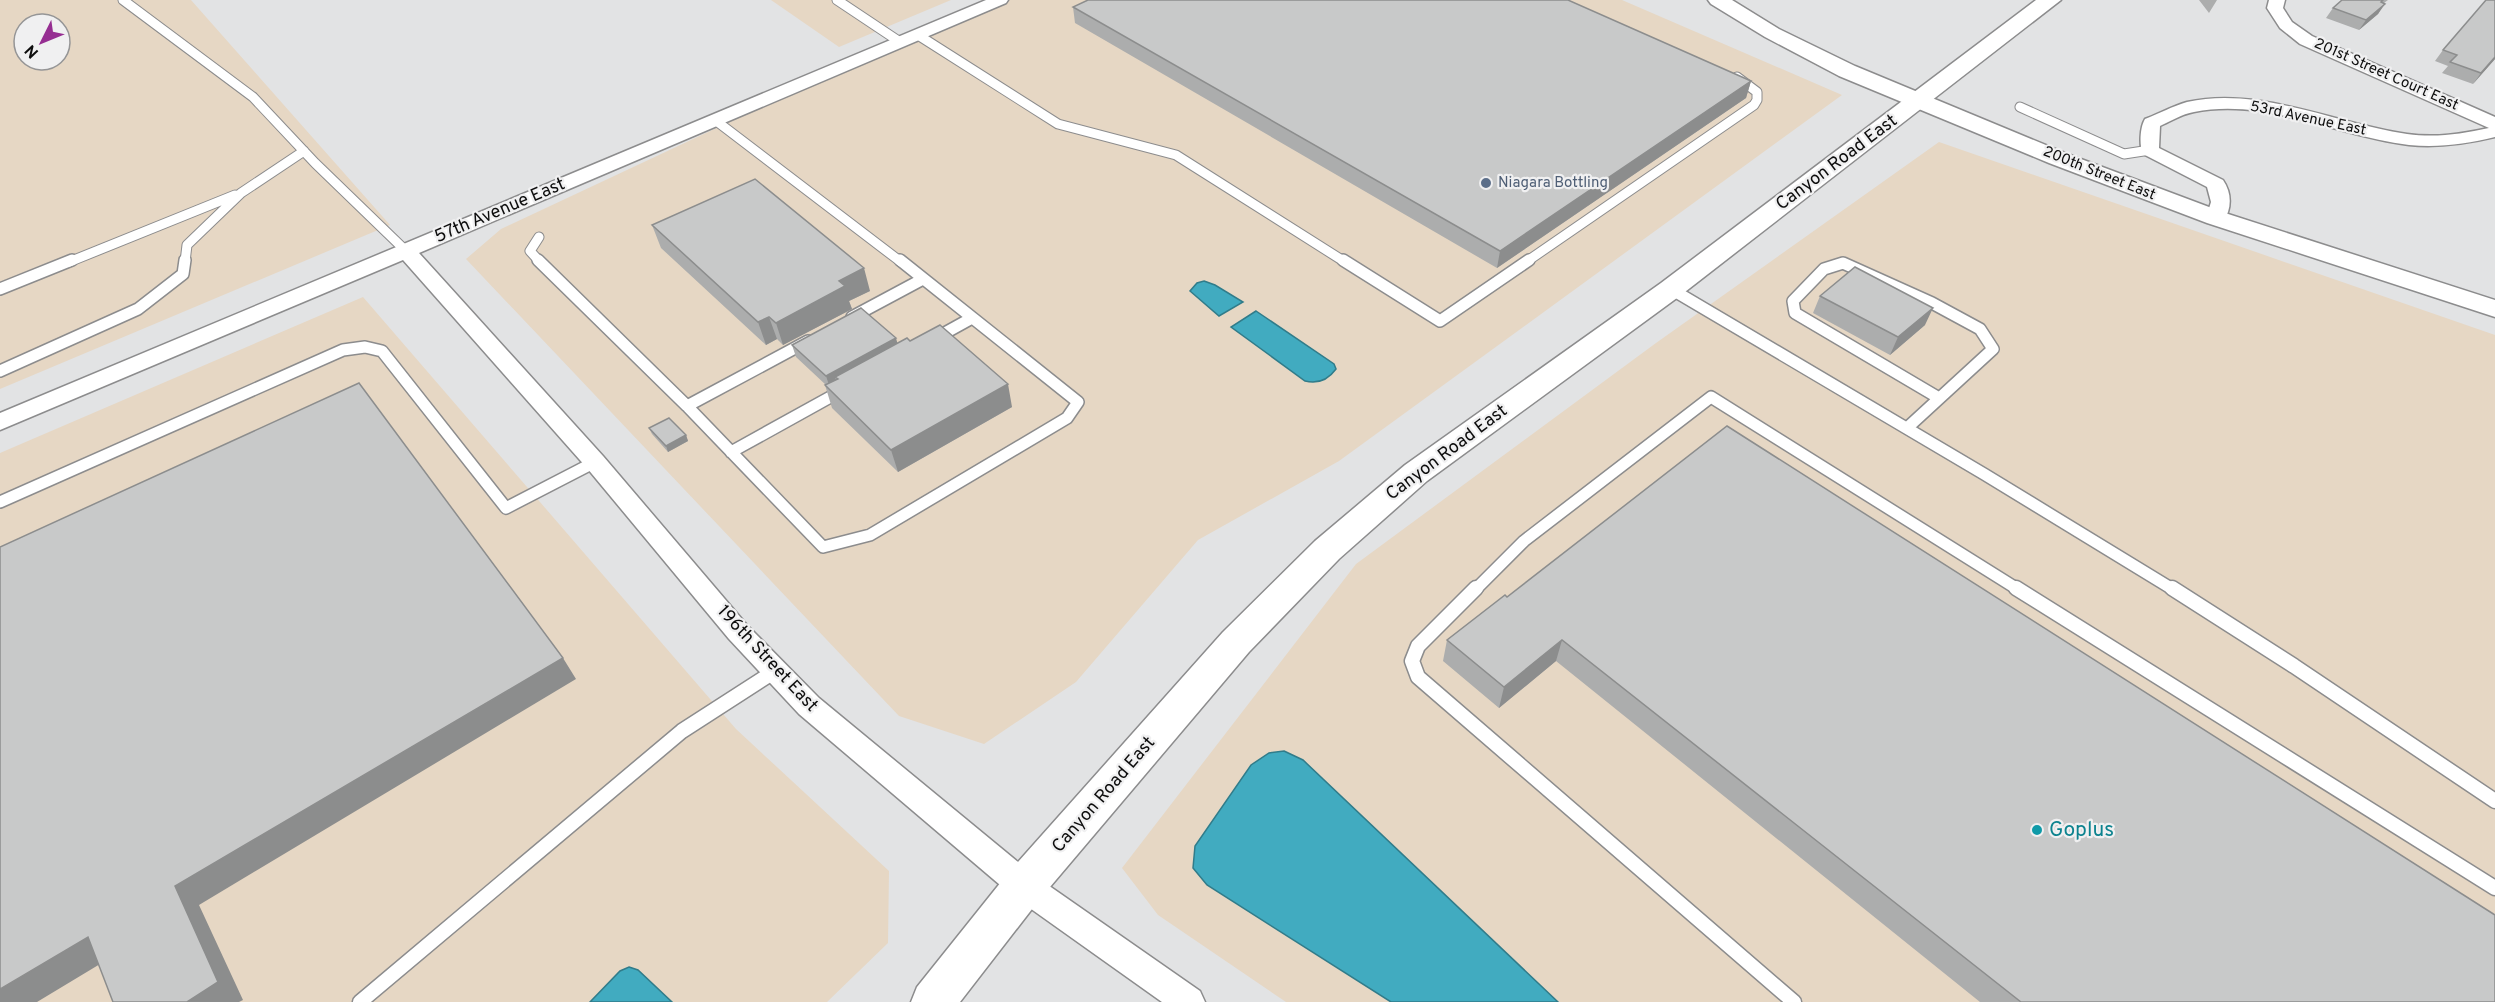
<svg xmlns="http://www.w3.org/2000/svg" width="2495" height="1002" viewBox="0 0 2495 1002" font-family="Overpass,sans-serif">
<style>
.industrial{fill:#e6d7c4;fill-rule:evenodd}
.water{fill:#41abc0;stroke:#317c8a;stroke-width:1.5}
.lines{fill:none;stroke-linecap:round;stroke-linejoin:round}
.service-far2-casing{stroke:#8c8c8d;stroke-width:11}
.service-far1-casing{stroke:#8c8c8d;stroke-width:14}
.service-casing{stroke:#8c8c8d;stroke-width:17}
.minor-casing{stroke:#8c8c8d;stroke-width:3}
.tertiary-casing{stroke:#8c8c8d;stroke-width:3}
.secondary-casing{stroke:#8c8c8d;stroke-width:3}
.service-far2{stroke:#fff;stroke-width:9}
.service-far1{stroke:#fff;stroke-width:11}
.service{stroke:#fff;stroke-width:14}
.minor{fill:#fff;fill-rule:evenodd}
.tertiary{fill:#fff;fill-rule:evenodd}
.secondary{fill:#fff;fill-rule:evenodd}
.wall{fill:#acadad}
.shaded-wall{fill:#8c8d8d}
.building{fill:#c8c9c9;stroke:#8c8d8d;stroke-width:1.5}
.service-dot{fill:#5c6f8a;stroke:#f0f0f1;stroke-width:2}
.culture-dot{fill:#0f9aa8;stroke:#f0f0f1;stroke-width:2}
.labels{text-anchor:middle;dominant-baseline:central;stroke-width:4.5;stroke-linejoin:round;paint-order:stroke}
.far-street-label{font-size:15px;fill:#0d0d0d;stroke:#f0f0f1}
.far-service-label{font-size:15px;fill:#4e5e75;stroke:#f0f0f1;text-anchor:start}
.street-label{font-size:18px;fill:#0d0d0d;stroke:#f0f0f1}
.near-culture-label{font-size:21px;fill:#0d838f;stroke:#f0f0f1;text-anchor:start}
</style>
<rect width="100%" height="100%" fill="#e2e3e4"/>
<path class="industrial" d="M0 0H191L390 225 0 389ZM24 24H60V60H24Z
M771 0H951L839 47Z
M1003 0H1622L1842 95 1339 461 1198 540 1076 682 984 744 899 716 466 259 501 229 838 71Z
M1939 142 2495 335V1002H1286L1158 915 1122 868 1356 564 1656 343Z
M363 297 736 729 889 871 888 943 827 1002H0V453Z"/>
<path class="water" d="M1204 281 1215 285 1243 302 1219 316 1190 291 1197 283Z
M1256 311 1334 364 1336 369C1328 380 1317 384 1305 381L1231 327Z
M1284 751 1303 760 1558 1002H1391L1207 885 1193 868 1195 846 1251 765 1269 753Z
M629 967 638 970 672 1002H590L620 971Z"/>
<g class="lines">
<g class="service-far2-casing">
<path id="service-far2" d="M123 0 253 97 315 163 406 251
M837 0 900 42
M918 35 1058 124 1176 155 1345 262
M2020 107 2124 154 2150 150
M715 120 901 262
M539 237 530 251 540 262
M69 262 235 195
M185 262 187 245 241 193 304 151
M1526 262 1754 105 1757 100V92L1737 77"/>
</g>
<g class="service-far1-casing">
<path id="service-far1" d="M538 260 687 406 823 547 870 535 1067 418 1078 402 900 260
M1343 260 1440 321 1529 260
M0 289 72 260
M1671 289 1984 474 2174 590
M852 317 923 279
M934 339 972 318
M0 371 138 309 183 274 185 260
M687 406 808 341
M1907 428 1993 349 1980 329 1932 303 1843 263 1824 269 1793 301 1795 313 1939 398
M731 452 843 390
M0 502 343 350 365 347 382 351 506 508 595 462
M1475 590 1524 541 1711 397 2019 590"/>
</g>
<g class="service-casing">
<path id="service" d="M1476 588 1418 646 1412 661 1418 677 1794 1002
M2016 588 2495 888
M2172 588 2294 666 2495 801
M360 1002 682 731 775 671"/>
</g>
<g class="minor-casing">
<path id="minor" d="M986 0H1008L1006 3 419 253 603 456 747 625 819 698 1035 876 1200 991 1205 1002H1162L1013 896 799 714 729 639 587 468 403 260 0 430V413Z
M2269 0H2285L2283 8 2292 22 2312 36 2495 117V137C2466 144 2439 148 2409 145 2339 137 2266 97 2194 112 2182 114 2171 121 2160 126L2159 148 2223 180C2232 193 2232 209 2223 222H2209L2206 218 2211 202 2207 187 2143 154C2139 146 2140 127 2145 119 2158 114 2173 106 2187 102 2260 86 2336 124 2407 134 2436 138 2461 134 2489 128L2300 44 2280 28 2267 8Z"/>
</g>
<g class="tertiary-casing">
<path id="tertiary" d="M1708 0H1732L1779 29 1855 66 2065 153 2225 213 2495 300V317L2207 223 2049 163 1839 76 1765 37 1711 4Z"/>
</g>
<g class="secondary-casing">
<path id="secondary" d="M2036 0H2061L1681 295 1427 481 1339 559 1249 652 1039 900 960 1002H911L917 987 1009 872 1223 632 1315 541 1405 465 1661 283Z"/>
</g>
<use href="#service-far2" class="service-far2"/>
<use href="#service-far1" class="service-far1"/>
<use href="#service" class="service"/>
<use href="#minor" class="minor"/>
<use href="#tertiary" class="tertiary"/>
<use href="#secondary" class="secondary"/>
</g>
<path class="wall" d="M2199 0H2217L2209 13Z
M2342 0H2388L2384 3 2378 14 2359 30 2326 18 2333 8Z
M1073 7 1751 81 1746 98 1497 268 1075 23Z
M2443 50 2495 59 2473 84 2442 73 2448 66 2435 61Z
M652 225 870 291 849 301 852 309 783 345 777 339 766 345 661 248Z
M1820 296 1925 325 1890 355 1813 313Z
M910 341 1012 407 898 472 832 408 825 385H826L796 357 792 345 898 343Z
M649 428 686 435 688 441 668 452 652 434Z
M1507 597 2495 1002H1980L1556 661 1499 708 1443 661 1447 640Z"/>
<path class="shaded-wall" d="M2385 4 2378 14 2359 30 2366 20Z
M2495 57V59L2473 84 2481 73Z
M1751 81 1746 98 1497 268 1500 251Z
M864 268 870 291 849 301 852 309 783 345 776 323 839 281Z
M1933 308 1925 325 1890 355 1898 337Z
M769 317 777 339 766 345 758 322Z
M896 338 899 349 838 379 835 377 837 384 830 388 826 376Z
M1008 384 1012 407 898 472 891 450Z
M686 435 688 441 668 452 666 446Z
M1562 640 1556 661 1499 708 1504 687Z
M563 658 576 679 199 905 243 1000 239 1002H187L175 886Z
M88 937 115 955 37 1002H0V989Z"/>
<path class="building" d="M1088 0H1568L1751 81 1500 251 1073 7Z
M2342 0H2383L2381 2 2385 4 2366 20 2333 8Z
M2486 0H2495V57L2481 73 2450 62 2457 55 2443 50Z
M755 179 864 268 839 281 845 286 776 323 769 317 758 322 652 225Z
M1855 267 1933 308 1898 337 1820 296Z
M861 308 896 338 826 376 792 345Z
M940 325 1008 384 891 450 825 385 838 379 835 377 907 338 910 341Z
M359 383 563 658 175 886 218 982 187 1002H113L88 937 0 989V547Z
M669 418 686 435 666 446 649 428Z
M1727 426 2495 915V1002H2021L1562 640 1504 687 1447 640 1505 595 1507 597Z"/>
<circle class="service-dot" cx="1486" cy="183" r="6"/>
<circle class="culture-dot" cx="2037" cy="830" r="6"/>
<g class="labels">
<g class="far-street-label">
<text transform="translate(2386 75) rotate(24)">201st Street Court East</text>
<text transform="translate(2308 119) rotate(12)">53rd Avenue East</text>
<text transform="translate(2099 174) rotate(22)">200th Street East</text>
</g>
<g class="far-service-label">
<text x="1498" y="183">Niagara Bottling</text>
</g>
<g class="street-label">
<text transform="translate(1837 163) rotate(-37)">Canyon Road East</text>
<text transform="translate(500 211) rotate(-23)">57th Avenue East</text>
<text transform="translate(1447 453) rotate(-37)">Canyon Road East</text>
<text transform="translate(767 659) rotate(47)">196th Street East</text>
<text transform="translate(1104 795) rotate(-49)">Canyon Road East</text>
</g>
<g class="near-culture-label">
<text x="2049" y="830">Goplus</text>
</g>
</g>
<g transform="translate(42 42) rotate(227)"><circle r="28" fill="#f0f0f1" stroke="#959596" stroke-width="1.5"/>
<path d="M0-4.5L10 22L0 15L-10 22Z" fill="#962e92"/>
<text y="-9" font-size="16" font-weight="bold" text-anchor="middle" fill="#0d0d0d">N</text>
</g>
</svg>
